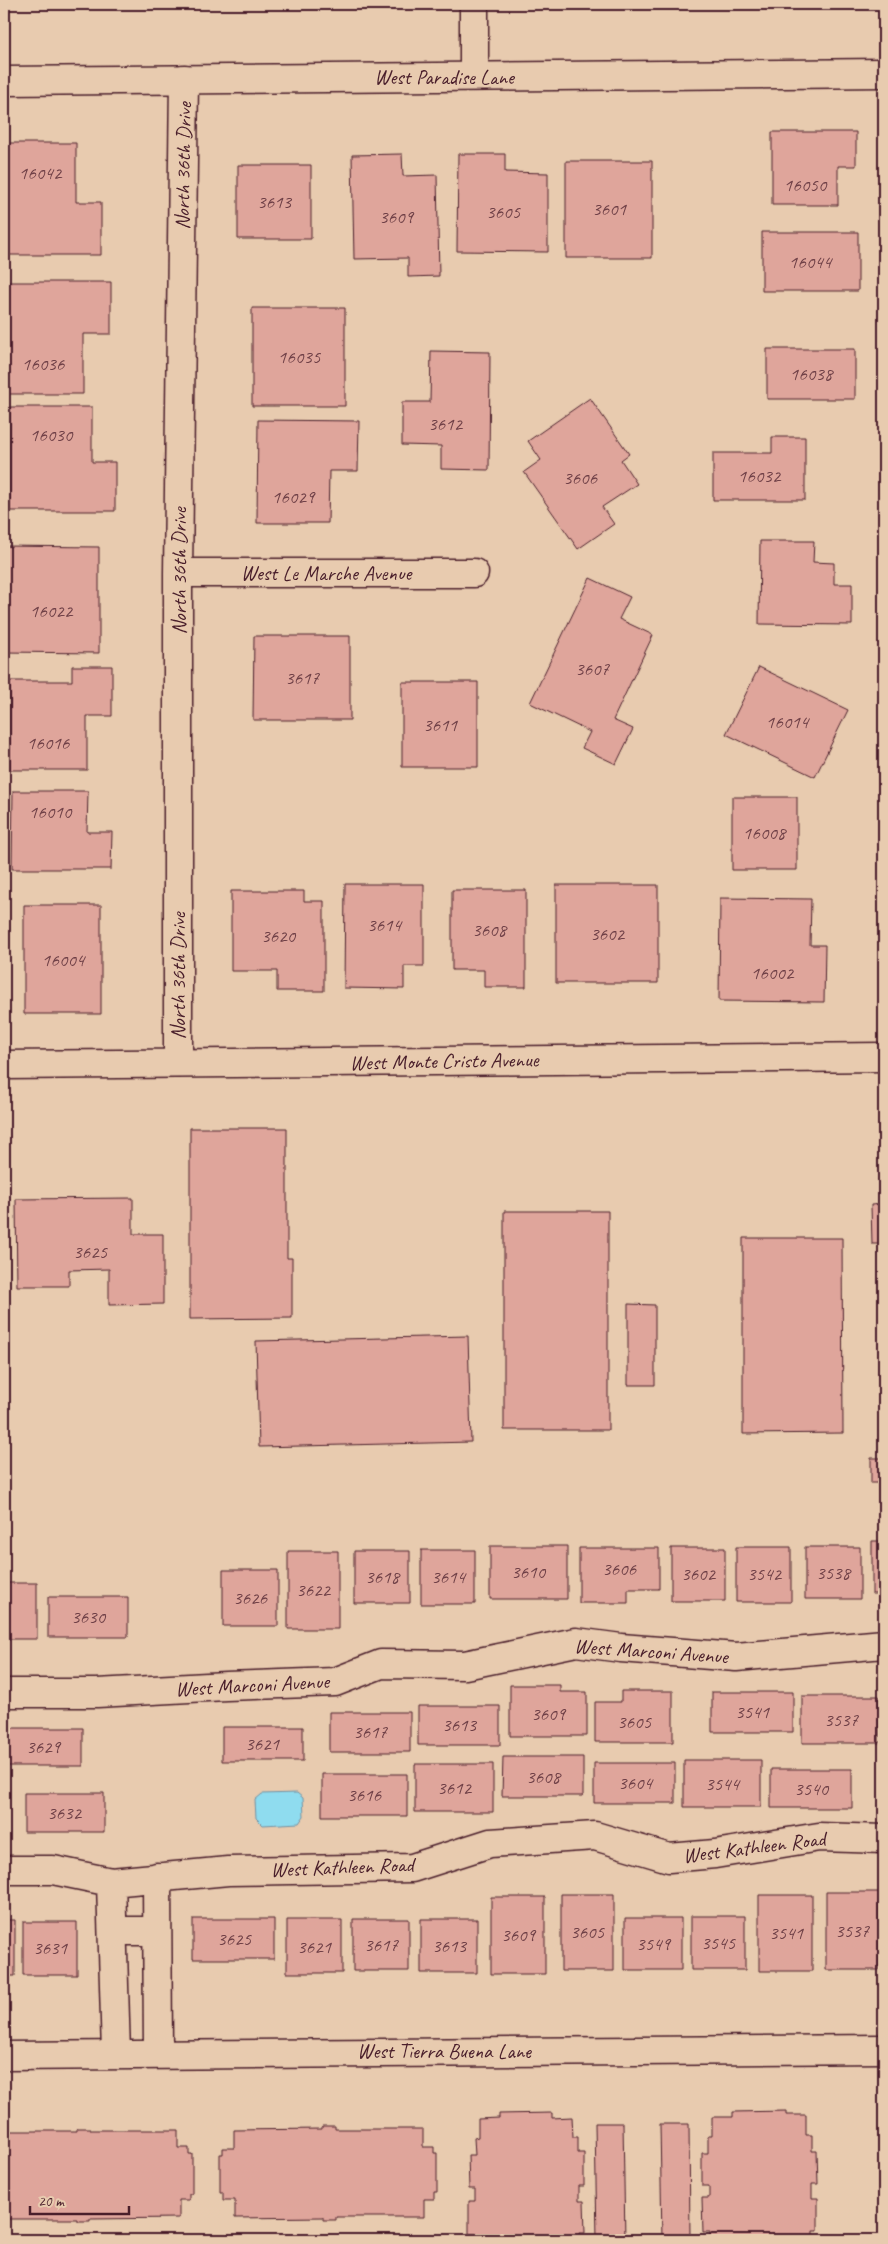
<svg xmlns="http://www.w3.org/2000/svg" width="888" height="2244" viewBox="0 0 888 2244" font-family="Caveat,sans-serif">
<style>
.water{fill:#8fdcef;stroke:#7390a1}
.building{fill:#dfa59b;stroke:#4a1f2b}
.lines{fill:none;stroke-linecap:round;stroke-linejoin:round}
.minor-casing{stroke:#4a1f2b;stroke-width:31}
.tertiary-casing{stroke:#4a1f2b;stroke-width:31}
.minor{stroke:#e8cbaf;stroke-width:28}
.tertiary{stroke:#e8cbaf;stroke-width:28}
.labels{text-anchor:middle;dominant-baseline:central;stroke-width:4;stroke-linejoin:round;paint-order:stroke}
.number-label{font-size:19px;fill:#6f4047}
.street-label{font-size:21px;fill:#4a1f2b;stroke:#e8cbaf}
</style>
<rect width="100%" height="100%" fill="#e8cbaf"/>
<filter id="ink" filterUnits="userSpaceOnUse"><feTurbulence type="fractalNoise" baseFrequency=".02" numOctaves="2"/><feDisplacementMap in="SourceGraphic" scale="10" xChannelSelector="R" yChannelSelector="G"/><feConvolveMatrix kernelMatrix="1 2 1 2 8 2 1 2 1" color-interpolation-filters="sRGB"/></filter>
<g filter="url(#ink)">
<path class="water" d="M297 1793 303 1798 304 1816 299 1823 263 1825 256 1818 255 1800 262 1794Z"/>
<path class="building" d="M570 4H613V6H570Z
M772 132H856V166H838V205H772Z
M4 143H76V202H101V255H4Z
M402 154 403 176 437 175 439 276 408 277V258L354 259 352 155Z
M458 154H505V172L548 173V252L457 251Z
M566 161H652V258H566Z
M238 165H311V239H238Z
M762 232H858V291H762Z
M4 282H111V334H83V394H4Z
M252 308H345V406H252Z
M767 349H855V399H767Z
M431 351 490 352 489 470 441 469V446L402 445V402H430Z
M590 398 629 454 621 460 637 484 602 507 614 524 578 549 524 472 541 460 528 441Z
M10 407H92V462H115V511H10Z
M258 420 359 421 358 471H329L328 523H257Z
M772 437H805V500H713V453H772Z
M760 541H814L813 562 834 563V584H852V625L759 624Z
M4 546 99 547V653L4 652Z
M590 578 630 597 619 619 653 635 613 720 633 729 616 764 582 748 590 732 530 703Z
M254 636H350V720H253Z
M72 666H112V716H87V770H10V681H72Z
M759 667 848 710 815 777 726 734Z
M402 682H478V767H402Z
M13 791H88L87 832H112L111 869H12Z
M732 797H797V870H732Z
M345 884H424V966H404V989L344 988Z
M556 885H658V983H556Z
M452 890H526V987H484V970H452Z
M231 891H304V901H324V991H277V971H231Z
M720 898 811 899 810 945H825L824 1002 719 1001Z
M24 905H101V1014H24Z
M190 1128H287V1258H292V1318L190 1319Z
M133 1198V1234H163V1304L109 1305V1269L69 1270V1286H17L16 1199Z
M884 1204V1244H872L871 1205Z
M504 1211H608V1430H504Z
M743 1238H842L843 1433 743 1434Z
M628 1304 655 1305V1385H628Z
M468 1336 471 1442 259 1447 256 1341Z
M871 1458H884V1483H871Z
M872 1541H884V1594H872Z
M490 1546H567V1599H490Z
M736 1547H791V1602H736Z
M805 1547H860V1599H805Z
M579 1548H659V1589H628V1603H579Z
M671 1548H725V1601H671Z
M421 1550H475V1604H421Z
M288 1551H338V1629H288Z
M354 1551H410V1603H354Z
M223 1570H278V1626H223Z
M4 1583H37V1639H4Z
M48 1597H128V1637H48Z
M510 1685H560V1692H587V1736H510Z
M621 1691H673V1742H595V1702H621Z
M712 1692H793V1732H712Z
M802 1696H879V1743H802Z
M418 1706H500V1745H418Z
M329 1712H410V1752H329Z
M222 1727H303V1761H222Z
M4 1728H83V1766H4Z
M503 1757H583V1796H502Z
M684 1760H761V1807H684Z
M594 1763H675V1803H594Z
M415 1764H493V1812H415Z
M771 1769H852V1808H771Z
M322 1774H407V1816H322Z
M24 1793H104V1832H24Z
M826 1892H879V1970H826Z
M561 1894H614V1971H561Z
M759 1895H812V1971H759Z
M491 1897H545V1974H491Z
M691 1916H745V1970H691Z
M625 1918H681V1970H625Z
M193 1919H274V1959H193Z
M353 1919H409V1971H353Z
M421 1919H477V1973H421Z
M4 1920H15V1976H4Z
M287 1920H342V1973H287Z
M23 1922H77V1975H23Z
M786 2111V2115H806V2135H812V2151H817L818 2184H812V2198H818V2231H813V2240H710V2232H703L702 2198H709V2186H702V2153H708V2136H712V2117H733V2112Z
M552 2113V2118L572 2117 573 2137H578V2153H584V2186H579V2201H584L585 2233H579L580 2240H476V2234H469V2201H475V2189H469L468 2155H475L474 2138 478 2137V2119L499 2118V2114Z
M595 2123H623L625 2240H597Z
M660 2124H689L690 2240H662Z
M322 2126H335V2129H423V2147H434V2153H437V2192H434V2199H424V2217H336V2220H323V2217L235 2218V2200H223V2192H220V2154H223V2148H234V2130L322 2129Z
M77 2128H90V2130H178V2148H189V2154H192V2194H189V2200H179V2218L90 2219V2221H77V2219H4V2131H77Z"/>
<g class="lines">
<g class="minor-casing">
<path id="minor" d="M474 4V76
M178 573H474
M178 1063V573L184 79
M4 1065 884 1057
M4 1693H97L226 1686 335 1682 381 1664 465 1665 576 1642 621 1648 736 1657 884 1644
M4 1870H53L111 1882 228 1871 412 1868 490 1843 595 1836 669 1858 715 1854 819 1837 884 1839
M157 1877 158 2054
M111 1882 116 2054
M113 1931H157
M4 2056 884 2049"/>
</g>
<g class="tertiary-casing">
<path id="tertiary" d="M4 81 884 73"/>
</g>
<use href="#minor" class="minor"/>
<use href="#tertiary" class="tertiary"/>
</g>
</g>
<g class="labels">
<g class="number-label">
<text x="40" y="173">16042</text>
<text x="805" y="185">16050</text>
<text x="274" y="202">3613</text>
<text x="609" y="209">3601</text>
<text x="503" y="212">3605</text>
<text x="396" y="217">3609</text>
<text x="810" y="262">16044</text>
<text x="299" y="357">16035</text>
<text x="43" y="364">16036</text>
<text x="811" y="374">16038</text>
<text x="445" y="424">3612</text>
<text x="51" y="435">16030</text>
<text x="759" y="476">16032</text>
<text x="580" y="478">3606</text>
<text x="293" y="497">16029</text>
<text x="51" y="611">16022</text>
<text x="592" y="669">3607</text>
<text x="302" y="678">3617</text>
<text x="787" y="722">16014</text>
<text x="440" y="725">3611</text>
<text x="48" y="743">16016</text>
<text x="50" y="812">16010</text>
<text x="764" y="833">16008</text>
<text x="384" y="925">3614</text>
<text x="489" y="930">3608</text>
<text x="607" y="934">3602</text>
<text x="278" y="936">3620</text>
<text x="63" y="960">16004</text>
<text x="772" y="973">16002</text>
<text x="90" y="1252">3625</text>
<text x="619" y="1569">3606</text>
<text x="528" y="1572">3610</text>
<text x="833" y="1573">3538</text>
<text x="698" y="1574">3602</text>
<text x="764" y="1574">3542</text>
<text x="382" y="1577">3618</text>
<text x="448" y="1577">3614</text>
<text x="313" y="1590">3622</text>
<text x="250" y="1598">3626</text>
<text x="88" y="1617">3630</text>
<text x="752" y="1712">3541</text>
<text x="548" y="1714">3609</text>
<text x="841" y="1720">3537</text>
<text x="634" y="1722">3605</text>
<text x="459" y="1725">3613</text>
<text x="370" y="1732">3617</text>
<text x="262" y="1744">3621</text>
<text x="43" y="1747">3629</text>
<text x="543" y="1777">3608</text>
<text x="635" y="1783">3604</text>
<text x="722" y="1784">3544</text>
<text x="454" y="1788">3612</text>
<text x="811" y="1789">3540</text>
<text x="364" y="1795">3616</text>
<text x="64" y="1813">3632</text>
<text x="852" y="1931">3537</text>
<text x="587" y="1932">3605</text>
<text x="786" y="1933">3541</text>
<text x="518" y="1935">3609</text>
<text x="234" y="1939">3625</text>
<text x="718" y="1943">3545</text>
<text x="653" y="1944">3549</text>
<text x="381" y="1945">3617</text>
<text x="449" y="1946">3613</text>
<text x="314" y="1947">3621</text>
<text x="50" y="1948">3631</text>
</g>
<g class="street-label">
<text x="444" y="77">West Paradise Lane</text>
<text transform="translate(183 166) rotate(-89)">North 36th Drive</text>
<text transform="translate(179 571) rotate(-90)">North 36th Drive</text>
<text x="326" y="573">West Le Marche Avenue</text>
<text transform="translate(178 976) rotate(-90)">North 36th Drive</text>
<text transform="translate(444 1061) rotate(-1)">West Monte Cristo Avenue</text>
<text transform="translate(651 1651) rotate(4)">West Marconi Avenue</text>
<text transform="translate(252 1685) rotate(-3)">West Marconi Avenue</text>
<text transform="translate(754 1847) rotate(-7)">West Kathleen Road</text>
<text transform="translate(342 1867) rotate(-2)">West Kathleen Road</text>
<text x="444" y="2051">West Tierra Buena Lane</text>
</g>
</g>
<rect width="888" height="2244" fill="none" stroke="#e8cbaf" stroke-width="20"/>
<rect x="10" y="10" width="868" height="2224" fill="none" stroke="#4a1f2b" stroke-width="2" filter="url(#ink)"/>
<path d="M30 2206v8h99v-8" fill="none" stroke="#4a1f2b" stroke-width="2.5"/>
<text x="38" y="2206" font-size="15" fill="#4a1f2b" stroke="#e8cbaf" stroke-width="4" paint-order="stroke">20 m</text>
</svg>
